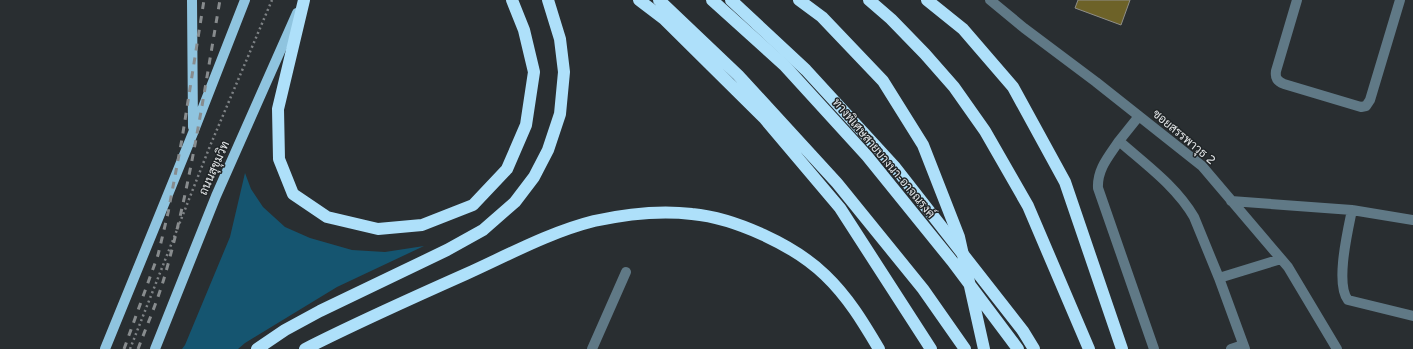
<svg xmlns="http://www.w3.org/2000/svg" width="1413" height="349" viewBox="0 0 1413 349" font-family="'Varela Round',Sarabun,sans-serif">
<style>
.green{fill:#155570}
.building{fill:#6d6228;stroke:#8f8e88}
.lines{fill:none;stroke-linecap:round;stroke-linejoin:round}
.path{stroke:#7e8285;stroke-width:2.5;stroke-dasharray:2 3;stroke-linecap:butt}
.minor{stroke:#607986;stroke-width:10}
.major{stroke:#8fc4df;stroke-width:10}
.highway{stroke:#aee0fa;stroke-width:12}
.rail{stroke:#888c8e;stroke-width:3;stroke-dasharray:7 7;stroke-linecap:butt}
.highway-bridge{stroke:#aee0fa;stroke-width:12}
.labels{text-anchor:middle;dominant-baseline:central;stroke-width:3;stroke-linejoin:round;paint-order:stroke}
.street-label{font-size:12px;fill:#e1e4e6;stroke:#202527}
</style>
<rect width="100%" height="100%" fill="#292e31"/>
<path class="green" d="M245 173 251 189 263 207 285 227 310 238 352 250 385 252 424 246 337 287 245 343 238 349H182L185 345 230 237Z"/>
<path class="building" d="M1078 0H1130L1121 25 1075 8Z"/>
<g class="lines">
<path class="path" d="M130 349 210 146 272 0"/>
<path class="minor" d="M990 0 1024 28 1096 82 1202 166 1288 267 1337 349
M1297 0 1276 71C1275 78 1277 81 1284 84L1361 107 1366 106 1370 100 1400 0
M1119 141 1139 116
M1231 201 1352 210 1413 220
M1352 210C1348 230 1335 284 1348 300L1413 316
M1219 278 1281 259
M592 349 626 272
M1154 349 1098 188C1097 169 1109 156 1119 141 1145 164 1176 186 1194 217L1219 278 1245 349
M1231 349 1243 345"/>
<path class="major" d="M192 0 193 127
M105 349 193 133 245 0
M155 349 216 196 297 13"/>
<path class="highway" d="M304 0 278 109 279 159 293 194 327 217 378 229 422 225 473 205 507 169 526 125 534 72 524 30 512 0
M639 0 664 19 764 118 840 208 931 349
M659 0 738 75 837 183 923 289 965 349
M731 0 806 70 894 166 1023 331 1034 349
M869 0 891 19 925 54 954 87 985 131 1028 206 1089 349
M927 0 963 29 1013 87 1065 182 1122 349
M257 349 285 330 320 311 447 250 483 230 515 202 534 177 548 150 560 114 564 72 560 39 548 0
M305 349C358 322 412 298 466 274 508 255 550 232 594 221 626 214 659 210 692 214 735 218 794 245 825 275 848 297 863 322 879 349"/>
<path class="rail" d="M124 349 158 255 168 213 182 139 204 0
M138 349C147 325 158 300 165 275 191 184 204 92 220 0"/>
<path class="highway-bridge" d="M712 0 784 65 867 156 952 261 1018 349
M799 0 822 17 883 81 923 145 959 237 984 349"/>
</g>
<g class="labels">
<g class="street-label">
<text transform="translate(1184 137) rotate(40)">ซอยสรรพาวุธ 2</text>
<text transform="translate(884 158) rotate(50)">ทางพิเศษสายบางนา-อาจณรงค์</text>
<text transform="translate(214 168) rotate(-66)">ถนนสุขุมวิท</text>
</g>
</g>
</svg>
